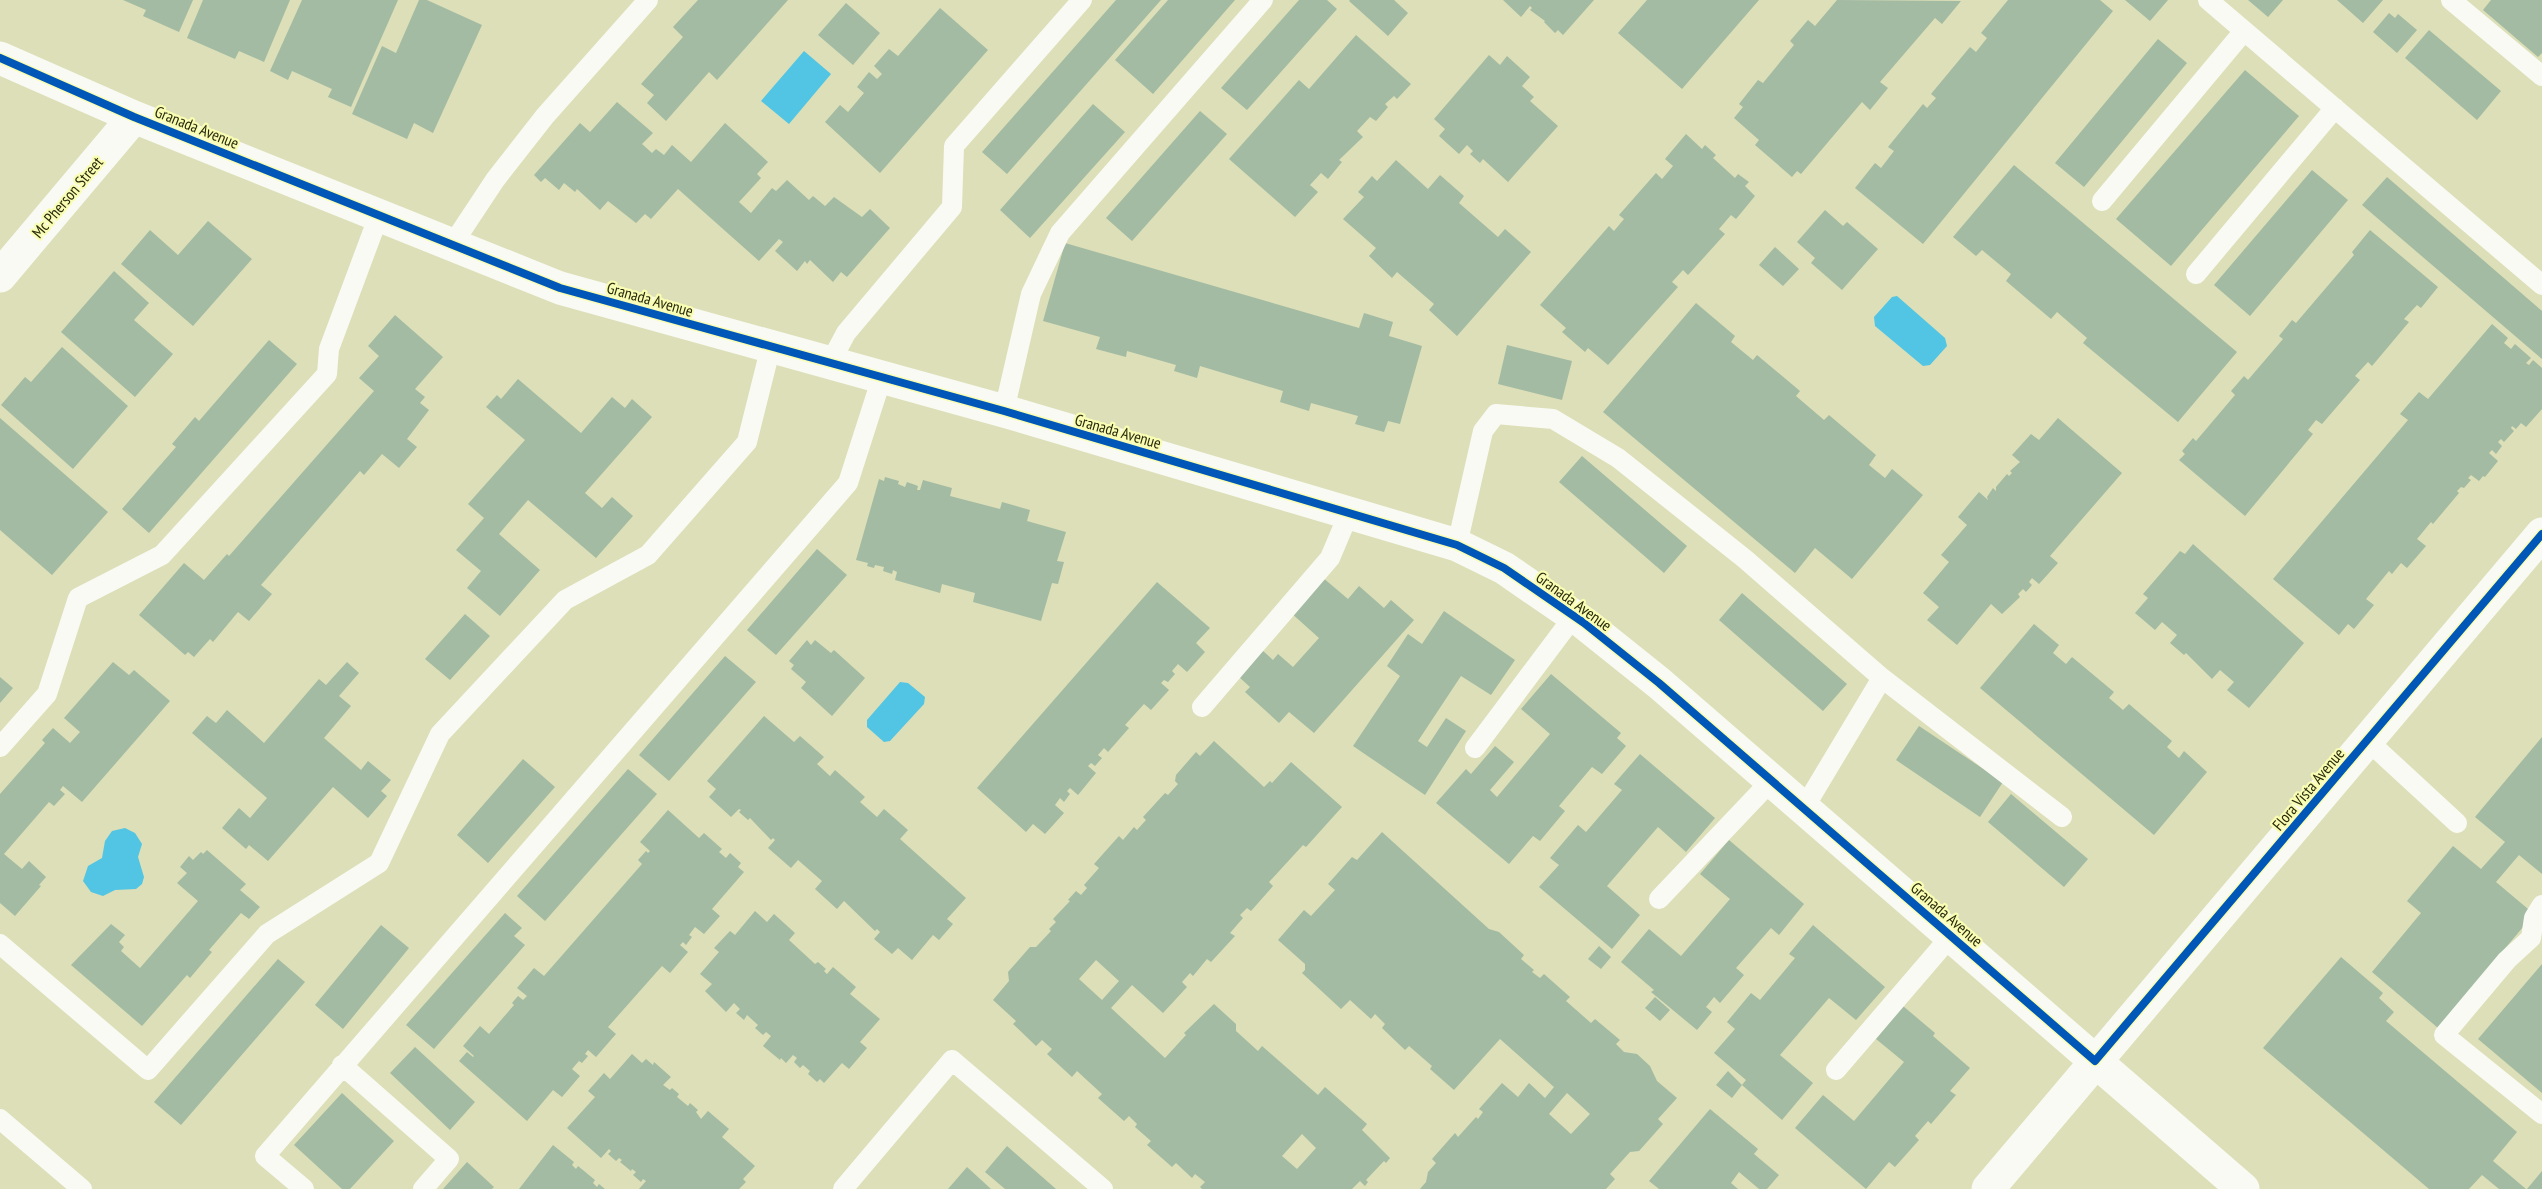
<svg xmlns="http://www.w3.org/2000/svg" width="2542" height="1189" viewBox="0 0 2542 1189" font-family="'PT Sans Narrow',sans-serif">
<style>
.water{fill:#51c5e3}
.building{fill:#a3bba3;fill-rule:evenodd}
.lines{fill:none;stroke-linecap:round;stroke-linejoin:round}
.service{stroke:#fafaf4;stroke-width:20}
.minor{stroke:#fafaf4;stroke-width:33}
.cycleway-casing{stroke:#f9fdb3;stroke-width:11}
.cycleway{stroke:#0057b8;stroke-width:8}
.labels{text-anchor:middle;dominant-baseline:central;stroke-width:4.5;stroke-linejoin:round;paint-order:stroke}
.street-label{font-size:16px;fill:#292a0c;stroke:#f9fdb3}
</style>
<rect width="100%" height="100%" fill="#dcdfb7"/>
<path class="water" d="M804 51 831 74 789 124 761 101Z
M1897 296 1945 338 1947 346 1930 365 1923 366 1875 326 1874 317 1892 297Z
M900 682 908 683 925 697 924 704 890 741 884 742 867 727V720Z
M125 828 135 833 142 844 138 857 144 877 142 884 136 889 115 890 103 896 91 892 83 881 88 866 102 858 105 841 112 831Z"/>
<path class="building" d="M123 0H193L179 32 143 16 146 10Z
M203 0H290L264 62 239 51 235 59 187 38Z
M302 0H398L351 107 328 97 332 89 292 71 288 80 270 71Z
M419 0H427L482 25 433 133 414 123 407 139 352 114 382 46 396 53Z
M698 0H788L717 80 709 72 666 121 647 103 654 95 641 84 683 37 673 27Z
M1116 0H1161L1007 174 982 152Z
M1168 0H1235L1153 94 1115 60Z
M1299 0H1327L1337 9 1247 110 1221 88Z
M1350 0H1394L1408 13 1388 36 1349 1Z
M1503 0H1594L1563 35 1558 30 1555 33 1544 22 1545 21 1530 10 1532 8 1530 6 1521 17Z
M1647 0H1759L1682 89 1618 33Z
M1837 0 1961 1 1942 24 1935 18 1880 82 1888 88 1870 110 1862 102 1801 174 1797 171 1792 177 1755 145 1759 140 1734 118 1743 107 1739 104 1758 80 1763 83 1794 45 1790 41 1808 20 1815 26Z
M2008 0H2100L2113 11 1923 244 1855 188 1875 163 1881 168 1894 151 1888 147 1923 104 1927 108 1936 98 1931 94 1970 47 1976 52 1987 38 1981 33Z
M2125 0H2168L2150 21Z
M2248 0H2283L2268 17Z
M2337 0H2383L2363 23Z
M2491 0H2542V53L2538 57 2483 10Z
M846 3 880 33 853 65 818 35Z
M940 8 988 50 880 173 825 122 840 105 848 112 864 93 857 87 869 72 877 79 882 74 874 66 889 49 898 56Z
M2389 13 2395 18 2398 14 2417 30 2397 53 2373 32Z
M2429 30 2501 91 2477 120 2405 58Z
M1356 35 1411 84 1397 99 1394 96 1385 104 1388 107 1376 121 1370 117 1357 131 1363 137 1339 160 1342 162 1328 179 1321 173 1310 185 1318 192 1295 217 1229 159 1299 80 1309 89Z
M2158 39 2187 63 2084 187 2055 163Z
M1489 55 1500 65 1507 56 1530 77 1522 86 1534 97 1530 101 1558 126 1508 182 1483 159 1480 163 1470 154 1473 151 1467 145 1459 154 1439 136 1445 129 1434 119Z
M2245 70 2299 116 2171 266 2116 219Z
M617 102 653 133 642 144 652 153 656 149 664 155 672 145 691 162 725 123 768 162 757 174 761 178 739 202 751 213 772 188 776 191 787 180 809 200 813 196 825 206 834 197 862 217 870 209 890 228 847 277 841 272 833 282 810 260 807 264 805 261 797 271 775 251 783 242 779 239 759 261 678 189 651 219 645 214 636 223 608 201 600 210 577 189 575 192 564 183 559 190 545 178 541 182 534 175 580 123 590 132Z
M1093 104 1125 132 1030 238 1000 210Z
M1200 111 1227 134 1132 241 1106 218Z
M1686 134 1702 149 1705 145 1716 155 1713 158 1735 178 1738 174 1749 182 1745 186 1755 196 1736 219 1731 215 1719 229 1725 234 1688 275 1683 270 1672 282 1678 287 1608 365 1588 348 1585 352 1562 332 1566 328 1540 305 1609 226 1614 231 1624 219 1619 215 1656 173 1662 179 1673 166 1665 159Z
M1396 160 1428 189 1440 175 1464 196 1459 203 1498 237 1505 229 1531 252 1457 336 1429 310 1434 304 1397 272 1392 278 1369 256 1376 248 1343 219 1364 197 1358 192 1372 176 1377 181Z
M2014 165 2237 352 2178 422 2083 343 2087 338 2057 312 2051 319 2006 281 2011 274 1982 250 1976 256 1953 237Z
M2312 170 2348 200 2250 316 2214 285Z
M2387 177 2542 311V359L2362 205Z
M1825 210 1843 226 1847 222 1878 249 1842 290 1811 263 1815 258 1797 242Z
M208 221 252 259 193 326 121 264 150 230 178 255Z
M2370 230 2438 287 2421 308 2417 305 2404 319 2409 322 2372 366 2368 362 2355 376 2360 380 2322 424 2316 420 2308 430 2313 434 2245 516 2179 460 2185 454 2182 451 2193 438 2196 441 2235 395 2231 391 2244 376 2248 380 2283 339 2279 336 2292 320 2296 323 2354 255 2352 252Z
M1065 243 1359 328 1364 313 1393 322 1389 336 1422 346 1400 424 1388 421 1384 432 1355 424 1358 416 1311 403 1309 411 1280 402 1283 391 1200 366 1197 378 1174 371 1176 365 1127 351 1126 357 1096 349 1100 337 1043 321Z
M1775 247 1799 269 1783 286 1759 265Z
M114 271 149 303 134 320 173 354 135 397 61 332Z
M1696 303 1735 336 1731 342 1753 360 1757 355 1800 391 1796 396 1824 420 1829 415 1876 455 1869 465 1885 478 1892 469 1923 495 1852 579 1815 548 1795 573 1603 412Z
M395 315 443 357 415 389 425 397 420 403 429 410 407 439 417 447 399 468 382 454 364 475 360 471 261 585 272 594 249 621 238 612 213 642 210 639 194 657 188 652 185 655 139 615 184 563 204 580 227 554 229 556 374 391 359 378 379 356 368 346Z
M2492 324 2508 338 2504 343 2511 349 2515 344 2531 358 2526 363 2529 365 2533 360 2542 368V409L2526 427 2521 423 2516 429 2512 426 2511 428 2514 431 2504 442 2501 439 2498 442 2502 446 2496 454 2492 450 2489 453 2498 461 2485 477 2483 476 2479 481 2471 475 2468 478 2471 480 2464 488 2461 487 2457 491 2459 493 2433 524 2431 522 2417 539 2426 546 2407 568 2401 563 2392 574 2389 571 2366 599 2374 605 2354 629 2348 624 2339 635 2273 579 2408 420 2400 414 2419 392 2428 399Z
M269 340 297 364 149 533 122 509 176 447 172 444 195 417 199 421Z
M1507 345 1572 361 1562 400 1498 384Z
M62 347 128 406 73 469 1 405 25 377 31 382Z
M518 379 581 433 612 397 625 408 632 399 652 417 585 493 602 508 612 497 633 516 596 558 528 500 499 534 540 570 500 616 467 588 481 571 456 550 484 518 468 504 525 440 486 407 497 395 501 399Z
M0 418 108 512 52 575 0 530Z
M2058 418 2122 473 2050 556 2058 563 2039 584 2032 578 2029 582 2032 585 2026 592 2023 589 2018 594 2020 597 2002 614 1991 604 1957 645 1927 620 1939 607 1923 593 1949 562 1941 555 1967 525 1958 517 1979 492 1988 500 1987 497 1993 488 1996 491V487L2007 474 2009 476 2012 473 2010 471 2020 462 2012 455 2031 434 2039 440Z
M1582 456 1687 546 1664 573 1559 482Z
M885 477 899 481 898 484 905 487 907 482 918 486 917 490H920L923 480 952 488 950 496 1000 509 1002 502 1030 510 1027 521 1066 532 1057 561 1064 562 1058 584 1052 583 1041 621 973 602 975 593 942 584 940 593 895 580 897 572 893 570 892 574 883 571 884 567 875 565 874 568 867 566 868 563 856 560 879 479 884 481Z
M2193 544 2304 643 2249 708 2227 690 2234 682 2220 670 2212 679 2186 653 2184 655 2170 643 2177 635 2162 622 2155 630 2135 613 2148 598 2143 594 2180 551 2185 554Z
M817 549 847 575 776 655 747 630Z
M1322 577 1348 599 1359 586 1384 608 1391 600 1414 620 1314 733 1289 712 1279 723 1245 692 1250 687 1239 677 1262 650 1273 660 1278 654 1293 667 1319 638 1290 612Z
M1157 582 1210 628 1196 643 1205 652 1187 672 1178 664 1172 671 1175 674 1168 682 1164 680 1161 683 1169 690 1151 710 1144 704 1125 725 1129 728 1108 752 1104 748 1098 755 1102 758 1095 766 1091 763 1088 766 1096 773 1078 795 1070 788 1067 791 1070 794 1064 802 1060 798 1055 805 1064 813 1045 834 1033 824 1026 832 977 788Z
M1742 593 1847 684 1823 711 1719 620Z
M1444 611 1515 660 1491 695 1461 676 1418 741 1427 747 1446 718 1466 731 1425 795 1353 746 1400 676 1387 666 1408 634 1422 644Z
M465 614 490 636 450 680 425 659Z
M2034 624 2059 645 2053 653 2066 664 2072 657 2114 692 2109 698 2123 710 2129 704 2172 741 2167 747 2179 758 2184 751 2207 772 2154 835 1980 688Z
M807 640 811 645 815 640 831 653 834 650 865 678 832 716 801 688 806 682 791 669 794 665 789 661Z
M725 656 756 682 669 781 639 755Z
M113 662 129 675 134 670 170 701 82 802 63 786 60 790 65 794 54 806 49 802 4 854 22 869 29 861 46 877 39 885 41 886 15 916 0 903V794L45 743 42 740 53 728 70 743 80 732 64 718Z
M347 662 359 673 339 696 351 706 324 738 361 770 368 761 391 780 381 791 387 796 368 818 333 787 268 861 249 845 246 849 222 828 239 808 250 818 267 798 192 733 207 716 216 723 227 710 264 743 319 679 326 685Z
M1551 674 1621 733 1617 738 1626 746 1602 774 1592 767 1559 806 1565 811 1540 841 1533 836 1509 864 1436 803 1466 769 1471 774 1495 746 1514 762 1490 790 1497 797 1550 734 1521 709Z
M0 677 13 688 0 703Z
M764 716 794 742 800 736 824 757 817 764 830 776 835 770 865 797 860 802 877 817 884 809 908 830 900 839 966 898 947 919 953 924 939 940 933 935 912 960 898 948 892 954 874 939 880 932 877 929 875 931 844 901 837 909 815 889 822 881 798 860 791 868 768 848 775 840 773 838 771 840 750 818 748 820 739 812 741 810 739 809 731 817 709 797 716 789 707 781Z
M1919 726 2003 782 1980 817 1896 760Z
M2542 737V874L2519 855 2496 882 2534 914 2438 1028 2372 972 2421 913 2407 901 2453 846 2481 869 2505 842 2475 817Z
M1214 741 1264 787 1270 781 1272 783 1291 762 1342 807 1306 847 1303 845 1269 882 1273 886 1251 911 1247 908 1240 915 1243 918 1230 933 1235 936 1211 962 1207 959 1193 976 1190 973 1182 982 1187 987 1163 1013 1132 985 1111 1008 1165 1058 1186 1035 1184 1033 1214 1004 1236 1024V1031L1258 1051 1262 1046 1318 1095 1325 1087 1367 1124 1362 1130 1390 1158 1386 1163 1384 1161 1366 1180 1368 1182 1365 1186 1360 1181 1352 1189H1202L1200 1187 1205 1182 1195 1174 1192 1178 1176 1163 1172 1167 1147 1145 1151 1141 1135 1127 1137 1124 1129 1116 1124 1121 1098 1098 1102 1094 1077 1071 1072 1077 1047 1054 1052 1049 1042 1040 1036 1046 1013 1024 1016 1021 993 1000 1009 981 1008 972 1030 947H1036L1051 931 1049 929 1056 922 1053 919 1070 901 1068 900 1076 891 1081 895 1087 888 1084 885 1099 868 1094 864 1119 836 1123 840 1134 827 1137 830 1146 820 1143 817 1165 793 1168 795 1178 784 1175 781 1176 775 1196 752 1200 756ZM1096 960 1119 981 1102 1000 1079 979ZM1302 1134 1316 1148 1297 1169 1282 1156Z
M1640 754 1715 818 1686 852 1658 827 1607 886 1640 915 1612 949 1539 887 1559 865 1550 858 1578 825 1586 832 1622 790 1614 784Z
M523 759 555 787 488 863 457 835Z
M628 769 657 794 545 921 517 896Z
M2011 794 2088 859 2064 887 1988 822Z
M668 810 699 838 704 833 722 849 719 852 726 858 730 853 741 863 738 867 744 872 712 909 720 916 704 934 695 927 689 935 692 937 686 945 683 942 680 945 688 952 670 973 662 966 608 1027 616 1034 596 1057 588 1050 585 1054 588 1056 582 1063 579 1061 572 1069 580 1076 562 1097 553 1090 527 1121 459 1061 467 1052 473 1057 474 1056 463 1046 480 1026 489 1034 514 1005 512 1003 518 996 523 1000 527 996 517 988 534 968 544 976 642 864 638 860 646 851 648 853 650 851 640 842Z
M1382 832 1489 929 1499 932 1524 955 1521 959 1534 970 1532 972 1540 978 1544 974 1570 997 1566 1001 1591 1023 1595 1019 1620 1040 1616 1044 1624 1052 1637 1054 1650 1066 1657 1081 1677 1098 1658 1119 1663 1124 1639 1151 1630 1152 1610 1174 1615 1179 1606 1189H1420L1426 1182 1428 1172 1436 1163 1432 1159 1455 1133 1458 1137 1476 1117 1478 1119 1483 1112 1479 1109 1502 1083 1518 1097 1529 1083 1545 1098 1554 1087 1500 1039 1454 1090 1430 1069 1432 1066 1409 1046 1405 1050 1382 1028 1385 1024 1375 1014 1371 1019 1350 1000 1341 1009 1302 973 1305 970V964L1278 940 1304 910 1311 916 1335 890 1328 884 1352 857 1357 860ZM1567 1093 1590 1114 1571 1134 1549 1114Z
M1729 840 1804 904 1779 935 1771 928 1736 968 1744 975 1720 1003 1714 997 1706 1007 1712 1012 1697 1030 1651 992 1654 990 1621 962 1649 929 1681 956 1730 899 1700 874Z
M207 850 246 884 240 890 260 907 249 919 241 913 209 950 212 952 190 978 187 975 142 1026 71 965 111 924 125 935 119 942 124 947 121 951 140 968 198 901 177 883 187 873 180 867 189 856 193 860 201 852 203 854Z
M755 911 767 922 774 914 795 933 789 940 815 964 818 962 826 969 824 971 827 974 833 967 856 987 850 994 880 1019 860 1042 867 1048 849 1069 842 1063 824 1083 820 1079 817 1082 808 1074 810 1071 803 1065 800 1068 794 1062 797 1058 793 1055 786 1063 781 1058 780 1060 763 1046 771 1036 766 1032 763 1035 755 1028 758 1025 747 1015 744 1020 736 1013 740 1009 734 1003 726 1012 705 991 712 984 700 974 719 952 714 948 730 931 735 935Z
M505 913 522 928 514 936 525 945 434 1049 406 1025Z
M381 925 409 948 343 1029 315 1005Z
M1813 925 1885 987 1856 1020 1829 998 1780 1055 1813 1083 1782 1120 1742 1085 1732 1098 1716 1085 1728 1071 1742 1085 1746 1080 1714 1053 1735 1029 1727 1022 1751 993 1760 1000 1795 958 1789 954Z
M1599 946 1611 957 1601 969 1588 959Z
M2341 957 2383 993 2379 998 2394 1012 2386 1021 2517 1132 2493 1161 2526 1189H2499L2482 1175 2469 1189H2429L2263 1048Z
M278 959 305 982 181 1125 154 1102Z
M2542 964V1093L2478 1039Z
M1655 997 1670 1010 1660 1021 1645 1008Z
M1903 1006 1935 1033 1933 1036 1970 1068 1950 1091 1956 1095 1931 1124 1928 1121 1915 1136 1919 1140 1895 1167 1889 1162 1866 1189 1795 1128 1823 1095 1854 1121 1904 1062 1876 1039Z
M415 1047 475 1102 450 1130 390 1073Z
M632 1054 642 1063 646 1059 653 1065 654 1062 671 1077 663 1085 670 1090 672 1088 679 1094 677 1097 688 1106 690 1103 698 1110 696 1112 701 1119 708 1111 729 1129 722 1137 755 1166 743 1179 746 1182 739 1189H639L646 1181 643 1179 641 1182 633 1175 636 1172 632 1169 631 1171 620 1162 622 1160 619 1158 616 1161 608 1154 611 1151 609 1149 601 1158 567 1128 595 1097 588 1091 604 1073 610 1079Z
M342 1093 394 1141 350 1189H342L294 1145Z
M1710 1109 1758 1149 1754 1154 1779 1175 1767 1189H1759L1739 1172 1731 1183 1738 1189H1659L1649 1181Z
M553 1145 574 1162 572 1165 576 1169 578 1166 595 1180 593 1183 597 1187 599 1184 605 1189H519Z
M1007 1146 1056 1189H1005L985 1172Z
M467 1162 494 1187 492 1189H443Z
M967 1167 991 1189H948Z
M2542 1171V1189H2527Z"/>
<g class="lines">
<path class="service" d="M2208 0 2542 285
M2451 0 2542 76
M2102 201 2244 31
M452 245 495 180 545 116 648 0
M2196 274 2335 108
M830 363 846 333 952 207 954 146 1082 0
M1004 411 1031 294 1060 233 1263 0
M1457 545 1483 431 1496 414 1553 419 1618 458 1745 559 1882 678 1804 808
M1882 678 2062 817
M1202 707 1330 558 1349 513
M2367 740 2457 823
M0 747 47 694 78 598 162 555 327 374 329 349 379 215
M1475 748 1574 616
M1659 899 1772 780
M2542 905 2534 918 2531 938 2507 960 2444 1035 2542 1114
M0 944 148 1070 267 934 379 863 440 734 565 600 648 555 747 442 771 346
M342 1065 449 1159 423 1189
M1836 1070 1951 936
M0 1119 82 1189
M304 1189 265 1156 848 483 882 377
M843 1189 952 1060 1103 1189"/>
<path class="minor" d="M0 58 134 117 560 288 1004 411 1457 545 1504 568 1584 623 1659 683 2243 1189
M0 276 134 117
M1988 1189 2542 534"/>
<g class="cycleway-casing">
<path id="cycleway" d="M0 58 134 117 560 288 1004 411 1457 545 1504 568 1584 623 1659 683 2095 1061 2542 534"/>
</g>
<use href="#cycleway" class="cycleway"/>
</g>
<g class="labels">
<g class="street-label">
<text transform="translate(197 127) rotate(22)">Granada Avenue</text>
<text transform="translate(67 197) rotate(-50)">Mc Pherson Street</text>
<text transform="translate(650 299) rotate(16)">Granada Avenue</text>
<text transform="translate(1118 431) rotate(16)">Granada Avenue</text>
<text transform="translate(1574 601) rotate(36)">Granada Avenue</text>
<text transform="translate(2308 789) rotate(-50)">Flora Vista Avenue</text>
<text transform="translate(1947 914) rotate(41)">Granada Avenue</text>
</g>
</g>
</svg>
